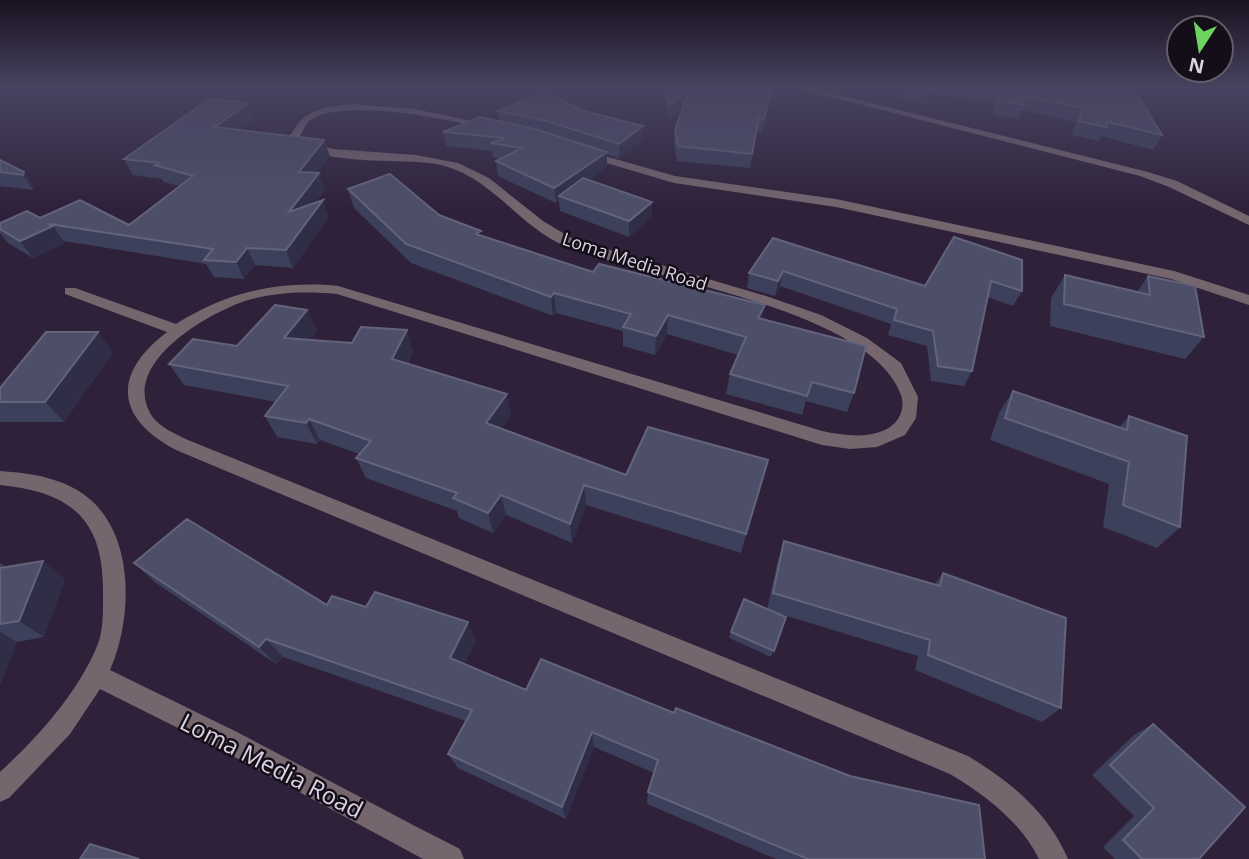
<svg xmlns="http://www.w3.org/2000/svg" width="1249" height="859" viewBox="0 0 1249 859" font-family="'Open Sans',sans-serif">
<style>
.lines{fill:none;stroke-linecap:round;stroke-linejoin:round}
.minor{fill:#75666e;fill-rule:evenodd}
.wall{fill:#3c405a}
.shaded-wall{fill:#302d47}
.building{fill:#4d4f69;stroke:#63647c;stroke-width:2}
.labels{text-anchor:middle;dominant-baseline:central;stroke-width:5;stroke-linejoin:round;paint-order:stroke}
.far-street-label{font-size:18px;fill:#d9d0e1;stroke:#140e19}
.near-street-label{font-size:24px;fill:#d9d0e1;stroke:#140e19}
</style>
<rect width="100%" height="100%" fill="#2f213a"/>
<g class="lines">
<path class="minor" d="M796 88H811L1148 172 1177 181 1249 216V225L1169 187 1140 176Z
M351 104 415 109 495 126 490 129C453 121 338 95 308 122 305 125 303 132 300 136L302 140 333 149 416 155 458 163 489 178 543 221 573 239 766 296 821 315 867 338 901 363 918 397 916 418 905 435 877 447 850 449 822 445 337 294C305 291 272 292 242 302 204 316 123 363 150 413 157 426 175 434 188 440L968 756C1011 782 1048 812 1068 859H1039C1020 821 986 796 950 774L176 450C115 418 112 374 167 332L65 294V288H75L176 324C226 292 279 280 338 286L822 431C842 435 865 439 885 430 898 424 906 410 901 395 871 309 645 278 565 246 532 232 509 203 480 183 467 174 452 167 436 164 404 158 305 167 290 136 305 108 321 108 351 104Z
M587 151 675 176 836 199 1174 271 1249 295V305L1171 279 836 207 674 183 583 156V152Z
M0 471C31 473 67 478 92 501 135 541 132 620 110 670L237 732 415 826 460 849 464 859H423L220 749 100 689 70 734 9 798 0 802V772C38 737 74 697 95 651 104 633 103 612 103 593 104 519 71 492 0 485Z"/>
</g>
<path class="wall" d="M662 88H760L771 90 762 133 757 131 750 168 677 161 674 144 675 130 683 108 669 119Z
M903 88H1133L1162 135 1153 150 1101 136 1099 141 1072 135 1076 122 1022 110 1018 119 993 115 994 103 930 93 926 104 900 99Z
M498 111 643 139 619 158 607 154V167L589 180 652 217 629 237 560 211 559 201 556 203 498 176 496 161 501 159 493 157 492 151 446 146 443 132 500 121Z
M254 118 239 130 330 156 318 172 325 189 315 203 329 217 293 268 255 265 244 279 214 277 206 264 64 241 65 243 33 258 8 243 0 233V223L40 218 129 225 179 186 164 182 162 179 133 175 124 159Z
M0 160 24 172 34 187 33 190 0 186Z
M348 189 439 215 482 236 593 272 762 319 854 393 847 412 806 401 802 415 726 394 730 374 738 355 667 334 655 355 623 346V331L556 313 553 316 411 263 354 208Z
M954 237 1022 291 1013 306 987 297 972 371 964 386 931 381 927 346 888 335 891 324 780 286 775 296 747 288 749 273 773 238 925 286Z
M1065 275 1137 292 1148 276 1204 337 1185 359 1050 326 1051 298Z
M307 310 317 331 310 340 413 351 408 364 511 415 501 429 626 475 768 460 741 553 586 505 572 543 506 515 493 533 459 518 457 511 366 478 356 458 359 454 320 440 317 444 277 437 265 416 276 402 184 385 169 364 237 346Z
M113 352 64 422H0V388Z
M1013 391 1119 428 1129 416 1180 527 1157 548 1103 527 1109 484 990 440 999 413Z
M784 541 935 584 943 573 1061 708 1042 722 915 670 918 656 777 613 786 617 771 657 729 638 731 632 767 609 778 560Z
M0 563 6 567 65 579 44 637 17 642 0 685Z
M134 563 327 605 476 641 464 664 526 690 985 859H776L647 804 648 792 654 773 594 747 566 819 458 768 448 754 466 721 283 657 276 664 156 583Z
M1153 724 1199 859H1115L1103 847 1134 816 1092 775 1134 735Z"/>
<path class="shaded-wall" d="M689 90 688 103 669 119V105Z
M248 103 254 118 223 144 215 127Z
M643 126V139L619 158V144Z
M324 140 330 156 306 188 299 172Z
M607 152V167L564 197 559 196V201L556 203 554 188Z
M24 172 34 187 33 190 23 175Z
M319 173 325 189 296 229 289 212Z
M323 200 329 217 293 268 286 250Z
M652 202V217L629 237V221Z
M53 226 65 243 33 258 20 241Z
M247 248 255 265 244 279 236 262Z
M783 271 780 286 775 296 778 281Z
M554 293 556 313 553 316 551 297Z
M765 305 761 324 758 318Z
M307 310 317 331 294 359 284 338Z
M668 315 667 334 655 355 656 336Z
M407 330 413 351 400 380 392 359Z
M98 332 113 352 64 422 45 402Z
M507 394 511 415 491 444 486 423Z
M309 419 320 440 317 444 306 423Z
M584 485 586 505 572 543 570 524Z
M501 495 506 515 493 533 488 513Z
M43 561 65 579 44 637 19 621Z
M468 622 476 641 459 675 450 658Z
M0 632 17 642 0 685Z
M266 639 283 657 276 664 259 647Z
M592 732 594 747 566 819 562 807Z"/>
<path class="building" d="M666 88H760L771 90 764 119 759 117 752 154 678 146 675 130 689 90 669 105Z
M914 88H932L931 90Z
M989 88H1133L1162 135 1108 122 1106 127 1079 121 1083 108 1024 96V105L998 101 999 89Z
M544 92 584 111 643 126 619 144 547 121 498 111Z
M209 99 248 103 215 127 324 140 299 172 319 173 289 212 323 200 286 250 247 248 236 262 204 260 213 249 49 224 53 226 20 241 0 229V223L27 211 40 218 80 200 129 225 193 176 155 165 160 163 124 159Z
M480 117 538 130 607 152 554 188 496 161 522 148 491 143 505 138 443 132Z
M0 160 24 172 23 175 0 172Z
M390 174 439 215 481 231 476 234 593 272 599 264 765 305 758 318 866 346 854 393 812 382 807 396 730 374 746 337 668 315 656 336 623 327 631 314 554 293 551 297 406 244 348 189Z
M583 178 652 202 629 221 559 196Z
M954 237 1022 260V291L991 281 972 371 938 366 933 331 894 320 897 309 783 271 778 281 749 273 773 238 925 286Z
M1065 275 1150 295 1148 276 1195 286 1204 337 1064 304Z
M275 305 307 310 284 338 352 343 361 327 407 330 392 359 507 394 486 423 626 475 648 427 768 460 746 534 584 485 570 524 501 495 488 513 453 498 457 493 356 458 371 441 309 419 306 423 265 416 288 386 169 364 193 339 237 346Z
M46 332H98L45 402H0V388Z
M1013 391 1127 430 1129 416 1187 436 1180 527 1123 505 1129 462 1005 418Z
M187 519 327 605 332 596 366 607 375 592 468 622 450 658 526 690 541 659 674 713 676 708 850 776 979 805 985 859H808L648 792 658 760 592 732 562 807 448 754 472 710 266 639 259 647 134 563Z
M784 541 940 586 943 573 1066 618 1061 708 928 655 930 640 773 593Z
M43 561 19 621 0 624V568Z
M744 599 786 617 774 651 731 632Z
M1153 724 1245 807 1199 859H1142L1123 840 1154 808 1110 765Z
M90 844 139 859H80Z"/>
<linearGradient id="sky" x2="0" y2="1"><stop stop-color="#1a1220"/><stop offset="0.42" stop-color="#474360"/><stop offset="1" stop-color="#474360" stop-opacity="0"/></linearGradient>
<rect width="1249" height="208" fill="url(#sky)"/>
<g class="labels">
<g class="far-street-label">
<text transform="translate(635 261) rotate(18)">Loma Media Road</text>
</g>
<g class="near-street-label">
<text transform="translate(272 765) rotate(27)">Loma Media Road</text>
</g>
</g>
<g transform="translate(1200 49) rotate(192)"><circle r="33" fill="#140e19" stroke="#635c69" stroke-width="2"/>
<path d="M0-5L12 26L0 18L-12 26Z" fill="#6ed360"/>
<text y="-10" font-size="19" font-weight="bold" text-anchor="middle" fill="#d9d0e1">N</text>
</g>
</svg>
